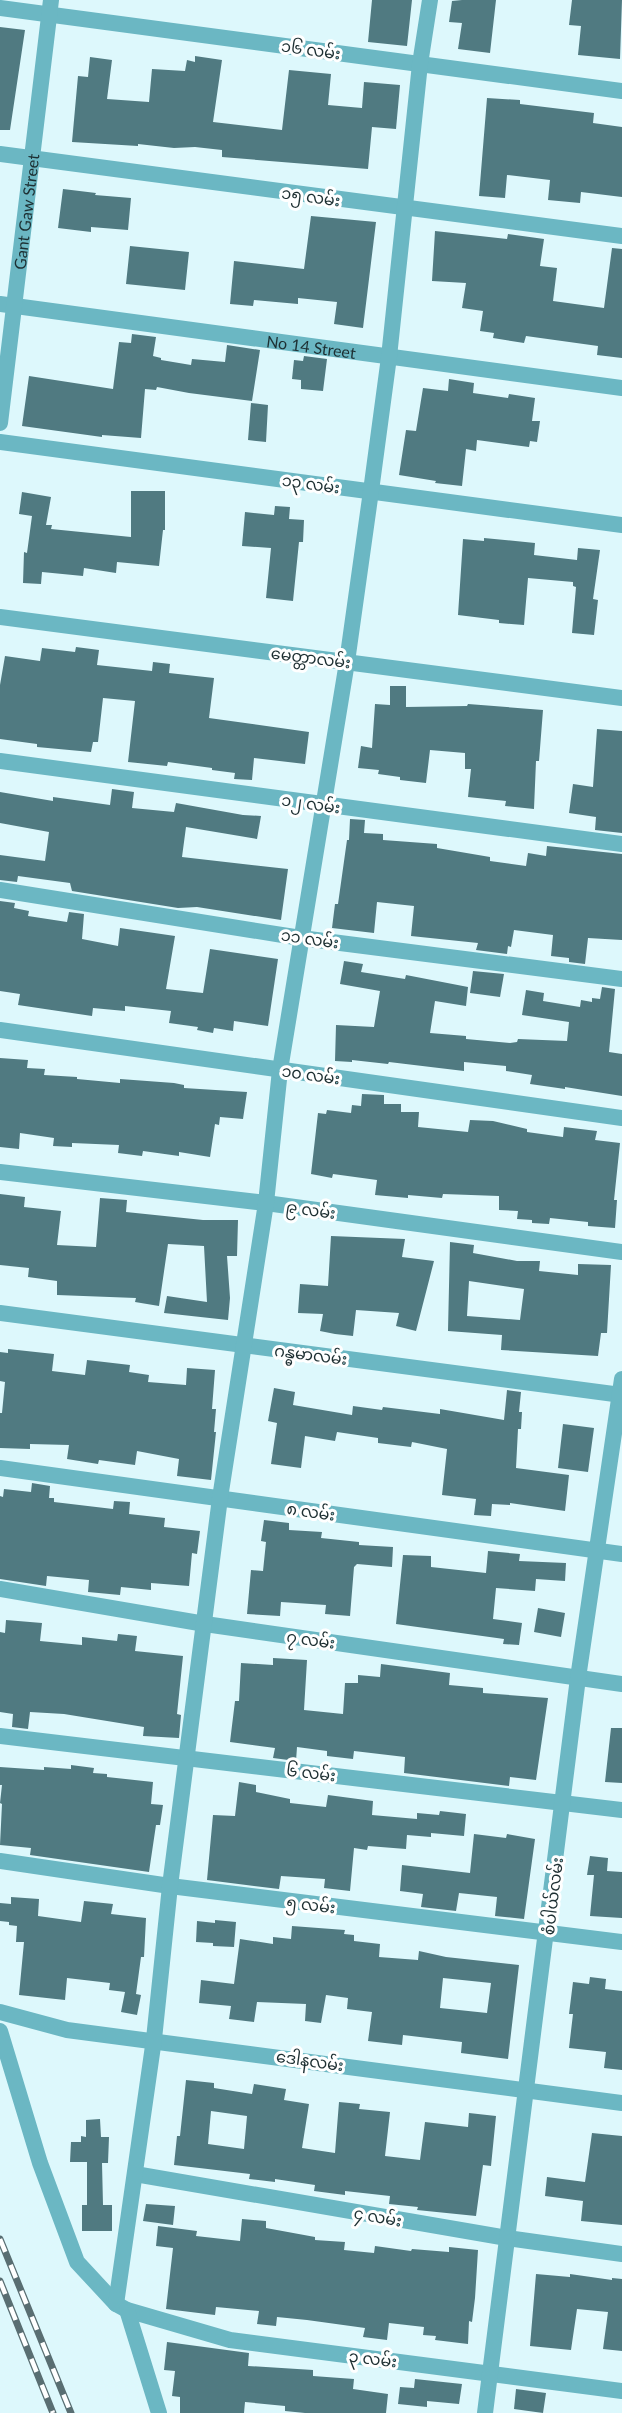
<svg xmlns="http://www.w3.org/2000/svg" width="622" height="2413" viewBox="0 0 622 2413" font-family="Lato,'Noto Sans Myanmar',sans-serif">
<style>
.building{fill:#507a81;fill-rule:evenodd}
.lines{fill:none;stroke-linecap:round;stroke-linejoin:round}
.minor{stroke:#6bb7c3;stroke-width:16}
.rail-casing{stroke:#596e72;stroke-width:7}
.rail{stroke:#fff;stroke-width:4.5;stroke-dasharray:14;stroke-linecap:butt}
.labels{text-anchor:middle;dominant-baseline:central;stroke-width:6;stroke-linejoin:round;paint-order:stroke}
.street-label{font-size:16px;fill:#1d2f32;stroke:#fff}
</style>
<rect width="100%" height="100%" fill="#ddf8fc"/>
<path class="building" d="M372 0H412L407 46 368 42Z
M462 0H496L490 53 458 49 462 23 449 22 452 1Z
M572 0H622L620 59 578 55 581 26 569 25Z
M0 27 25 30 10 130H0Z
M195 56 222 60 213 122 282 130 289 70 331 74 328 105 362 108 364 82 400 85 396 129 372 127 368 169 222 157V150L195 147 174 148 138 144V146L72 142 78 76 88 77 90 57 112 60 107 99 149 102 152 69 185 71 187 60 195 62Z
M487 98 520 100V104L594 113 593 123 622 127V197L581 192 580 203 548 200 550 180 507 175 505 198 479 196Z
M63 189 96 193 95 195 131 198 128 230 91 227V232L58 228Z
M311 216 376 222 363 328 334 324 337 302 298 298V304L254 300 253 306 230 304 234 261 304 269Z
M435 231 507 239 508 234 544 239 540 266 557 268 553 301 604 308 612 248 622 249V358L597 355 598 346 526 336 524 343 493 338 494 333 480 331 483 311 462 308 466 283 432 281Z
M130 246 189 252 185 290 126 284Z
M132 334 156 337 153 356 161 358V360L191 365 192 359 225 362 227 345 260 350 252 401 189 393 157 387 156 390 145 389 141 438 102 435V437L22 426 29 376 113 389 119 342 131 343Z
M304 356 327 359 323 391 301 389V380L292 379 294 360 303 361Z
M449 379 474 383 473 393 508 398 509 394 535 398 532 421H540L537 442 530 441 529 447 477 440 476 451 466 449 462 486 435 483 436 481 399 475 406 430 416 431 423 388 448 391Z
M251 403 268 405 266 442 248 440Z
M131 491H165V530H163L159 566 117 562 116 573 84 568 83 576 42 572 41 584 23 583 24 552 27 553 32 516 19 514 22 492 51 497 46 525H52L51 529 131 537Z
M275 506 290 507 289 519 304 520 303 542H299L293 601 266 598 271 548 242 546 245 512 274 515Z
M484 538 535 543 534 555 577 560 578 548 600 550 593 599 598 600 594 635 572 633 576 587 573 586V582L528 578 524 625 499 623V620L458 615 463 539 484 541Z
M76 647 99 650 97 665 152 671 153 662 170 664 169 673 214 678 209 718 309 732 305 764 254 758 252 780 234 779 235 773 212 770V768L168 762 167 766 128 762 135 701 103 698 98 742H93L91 752 37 747V744L0 739V685L5 656 40 661 42 648 75 652Z
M390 686H406V707L467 706 468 704 543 710 539 761H536L534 809 505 806 506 801 468 797 471 769H465V753L430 750 426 783 400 780V777L378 774 379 770 358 768 361 746 372 748 375 704 390 705Z
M597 729 622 731V833L595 830 596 817 569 813 573 784 593 787Z
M112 789 134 792 132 808 174 812 176 803 243 815 261 816 257 839 186 827 182 857 288 869 281 920 197 907 178 908 72 891 70 883 18 876 17 882 0 880V855L45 861 49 832 0 823V792L53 801V797L110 805Z
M350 819 365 820 364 833 383 834V840L437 844V848L490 857V861L526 866 528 853 546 856 547 846 622 854V940L588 938 585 964 569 962V958L551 956 553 935 514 930 511 947 508 946 507 954 476 950 478 943 411 936 414 906 377 902 374 933 332 928 335 904H338L347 840H349Z
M0 901 15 903 14 908 29 911 28 916 67 922 69 912 84 914 82 939 118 946 120 928 175 936 166 989 203 993 210 949 278 959 268 1026 234 1021 233 1031 214 1028 213 1033 197 1030 198 1027 169 1023 171 1011 125 1006V1011L93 1008 92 1016 18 1005 20 994 0 991Z
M344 961 363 964 361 972 405 979 406 975 468 987 466 1006 435 1001 430 1033 466 1036V1039L510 1043 517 1042 518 1039 567 1041 569 1022 522 1015 526 990 544 993 543 1001 580 1007 581 1000 592 1002V998L600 999 602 987 615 989 609 1052 622 1054V1096L565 1087V1089L530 1084 532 1075 506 1071V1066L464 1062V1071L389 1062 388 1064 352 1060V1062L335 1061 336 1025 374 1027 380 991 340 984Z
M473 971 504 974 500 997 470 993Z
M0 1058 28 1060 27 1068 45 1069 44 1075 77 1077V1079L120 1083V1079L174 1083 184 1085V1088L247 1092 243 1119 220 1117 219 1125 215 1124 210 1157 179 1152V1156L143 1151 142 1156 118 1153 119 1145 72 1143V1147L53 1146 54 1138 20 1133 19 1149 0 1147Z
M362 1094 384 1095V1104H401V1112H419L418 1127 468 1132 470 1120 493 1121 527 1129V1132L563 1137 564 1127 597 1131 595 1140 620 1143 614 1200H617L615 1228 588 1226V1222L550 1218 549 1224 532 1223V1220L517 1219 518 1211 499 1210V1196L443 1194 442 1198 408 1195V1198L375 1195 377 1180 333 1174 332 1178 311 1174 318 1113 326 1114 327 1110 351 1113 352 1105 361 1106Z
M0 1194 25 1197 24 1207 61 1211 57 1245 96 1247 100 1198 127 1200 126 1212 203 1220H238L237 1256H227L230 1298 228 1320 164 1313 167 1296 207 1302 204 1246 168 1244 159 1306 135 1302 136 1298 57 1295V1281L28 1277 29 1268 0 1265Z
M331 1236 405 1239 402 1257 434 1261 416 1331 396 1326 399 1313 356 1310 353 1336 335 1334 320 1331 323 1314 298 1313 300 1284 328 1286Z
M450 1242 474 1245 473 1253 517 1261H540L539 1271 578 1275V1264L611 1265 607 1333H601L598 1356 501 1350 502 1335 448 1331ZM469 1281 524 1289 520 1320 467 1316Z
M8 1349 54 1354 52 1371 85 1375 87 1360 130 1365 129 1372 149 1375 148 1382 186 1385 187 1368 215 1370 212 1409H216L214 1432H216L211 1480 177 1476 179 1459 137 1451 135 1465 99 1460 98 1464 67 1459 69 1445 30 1444V1449L0 1448V1413H2L5 1382 0 1381V1352L8 1353Z
M274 1388 295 1392 293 1405 352 1415 353 1406 382 1410 383 1407 440 1414V1409L504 1420 507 1390 521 1392 519 1412H522L521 1429H518L516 1468 569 1475 565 1511 510 1503V1505L492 1504 491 1516 474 1515 476 1499 442 1495 447 1449 412 1442 411 1447 378 1443V1438L337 1432 335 1441 305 1436 301 1468 271 1464 277 1423 268 1421Z
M563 1424 594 1428 588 1472 558 1468Z
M32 1483 50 1486 49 1498H54V1502L113 1509 114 1501 130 1502 129 1514 165 1518 164 1527 200 1531 197 1554 192 1553 189 1586 151 1583V1590L121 1587 120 1595 88 1592 89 1580 47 1576 46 1586 0 1579V1496L3 1497 4 1489 31 1492Z
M264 1520 289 1523V1530L322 1532 321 1538 359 1542V1545L393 1547 392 1567 357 1564 354 1567 350 1616 325 1614 326 1605 281 1602 280 1616 247 1614 251 1570 263 1571 266 1542 261 1541Z
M488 1551 520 1554 519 1561 566 1563 565 1581 536 1579 535 1591 496 1588 493 1619 522 1623 519 1645 503 1644 504 1639 396 1624 403 1555 431 1556V1567L486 1573Z
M538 1608 565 1613 561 1637 534 1632Z
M6 1620 42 1623 40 1641 82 1645V1637L117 1641 118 1634 137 1636 135 1651 183 1656 177 1714 181 1715 179 1738 143 1736 144 1727 64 1714 30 1712 28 1729 12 1727 13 1714 0 1712V1632L5 1633Z
M273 1658 307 1660 304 1710 343 1714 345 1683H358V1675L380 1677 381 1664 450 1673 449 1685 483 1688V1693L548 1698 536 1780 510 1777 509 1786 404 1773 405 1757 354 1751 353 1759 327 1756V1751L297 1747 296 1761 273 1758 275 1748 230 1742 235 1701H239L241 1663 273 1665Z
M611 1728H622V1783L605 1782Z
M71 1765 94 1768 93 1773 107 1774V1777L153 1782 151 1804 163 1805 160 1825H156L149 1872 30 1855 31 1848 0 1845 2 1804 0 1803 2 1785H0V1767L44 1770V1767L71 1769Z
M239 1782 256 1785V1792L290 1799V1803L326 1807 328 1795 373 1801 372 1815 417 1819V1813L439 1815 440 1811 466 1814 464 1836 431 1833V1837L407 1835 406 1849 368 1846 367 1850 354 1848 350 1891 324 1888 325 1879 281 1876 279 1889 207 1880 213 1815 235 1816Z
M474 1834 506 1838 507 1834 535 1839 524 1919 495 1916 497 1897 459 1893 456 1911 421 1907 423 1894 400 1891 402 1865 470 1873Z
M590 1856 608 1858 607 1871 622 1872V1918L590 1916 594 1875H587Z
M11 1897 39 1899 38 1916 81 1922 84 1901 113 1904 111 1914 146 1918 144 1957H141L136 1994 141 1995 137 2015 121 2012 125 1992 109 1990 110 1983 67 1978 65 2000 19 1995 24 1942H16L17 1926 9 1925V1922L0 1921V1903L11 1904Z
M215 1920 236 1922 234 1947 213 1946V1943L196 1942 197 1921 215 1923Z
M292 1926 345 1930 344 1934 354 1935V1941L380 1944 379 1957 418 1960 419 1951 446 1957 519 1965 508 2059 461 2053 462 2042 403 2035 402 2045 368 2041 372 2012 347 2009 348 1998 326 1995 321 2023 305 2021 306 2004 257 2002 254 2022 229 2019 231 2006 199 2003 201 1980 234 1984 240 1939 273 1944V1937L291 1939ZM443 1978 491 1983 487 2013 440 2008Z
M590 1977 606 1979 605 1989 622 1991V2070L604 2068 606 2052 569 2048 573 2014H569L573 1982 589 1984Z
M186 2080 214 2083V2088L252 2094 254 2084 286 2089 284 2100 309 2104 302 2148 335 2153 339 2102 360 2104 359 2109 390 2112 385 2156 420 2160 425 2122 468 2127 469 2113 496 2116 491 2166 483 2165 476 2216 417 2210 418 2207 389 2204 390 2196 345 2191V2195L314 2191 315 2185 275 2179V2182L249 2179 250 2174 174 2165 177 2136H180ZM211 2111 247 2116 244 2149 208 2144Z
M100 2119 101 2137H109L108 2163H102L103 2205H112V2231H82V2205H87V2162H70L71 2142H81V2136L86 2137V2120Z
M592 2133 622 2136V2225L581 2221 583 2201 545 2196 547 2177 585 2182Z
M146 2204 175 2206 173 2225 143 2221Z
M242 2219 266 2221V2228L315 2237V2240L345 2242 344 2250 374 2253 375 2246 411 2251 412 2249 449 2252V2247L478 2250 475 2298 472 2322 469 2321 468 2344 435 2340 436 2336 423 2335 424 2327 389 2323 387 2340 363 2337 365 2328 307 2320 277 2317 276 2326 257 2324 259 2311 216 2307 215 2315 166 2309 173 2248 156 2246 158 2226 197 2231 196 2236 240 2241Z
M536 2274 570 2277V2274L612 2280V2278L622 2279V2351L603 2349 608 2312 577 2309 571 2350 530 2346Z
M167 2342 249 2353 248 2366 313 2370V2376L354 2379 353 2389 388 2394 386 2413H305L285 2411V2406L245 2402 244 2413H180V2397L172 2396 175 2371 164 2370Z
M415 2379 462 2384 459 2404 427 2401V2407L398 2404 400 2387 414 2388Z
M516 2389 546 2393 543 2413 514 2409Z"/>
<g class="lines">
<g class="minor">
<path d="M0 8 622 91"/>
<path d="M0 154 622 236"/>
<path id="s1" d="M0 304 622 388"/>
<path id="s2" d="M0 423 51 0"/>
<path d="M0 442 622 525"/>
<path d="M0 617 622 698"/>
<path d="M0 761 622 844"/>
<path d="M0 890 301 938 622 979"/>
<path d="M0 1030 622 1118"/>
<path d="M0 1172 266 1203 622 1252"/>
<path d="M0 1313 622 1395"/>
<path d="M0 1468 622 1554"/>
<path d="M0 1589 205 1624 622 1684"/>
<path d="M0 1736 622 1810"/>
<path d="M0 1861 170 1886 622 1942"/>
<path d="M0 2012 67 2030 622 2103"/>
<path d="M0 2031 40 2163 77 2262 116 2304 127 2310 230 2340 622 2391"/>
<path d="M135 2174 507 2238 622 2254"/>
<path d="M116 2304 154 2039 170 1886 220 1498 266 1203 280 1070 347 662 371 491 389 357 420 64 430 0"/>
<path d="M127 2310 159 2413"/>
<path d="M485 2413 578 1678 622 1379"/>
</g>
<g class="rail-casing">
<path id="rail" d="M0 2239 71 2413
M0 2281 53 2413"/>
</g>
<use href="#rail" class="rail"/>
</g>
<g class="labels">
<g class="street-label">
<text transform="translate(311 49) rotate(8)">၁၆ လမ်း</text>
<text transform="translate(311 196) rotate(8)">၁၅ လမ်း</text>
<text stroke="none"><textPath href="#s2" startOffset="213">Gant Gaw Street</textPath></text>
<text stroke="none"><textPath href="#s1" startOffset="314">No 14 Street</textPath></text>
<text transform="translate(311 483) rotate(8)">၁၃ လမ်း</text>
<text transform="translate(311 657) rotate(7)">မေတ္တာလမ်း</text>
<text transform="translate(311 803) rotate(8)">၁၂ လမ်း</text>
<text transform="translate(310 938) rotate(8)">၁၁ လမ်း</text>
<text transform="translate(311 1074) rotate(8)">၁၀ လမ်း</text>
<text transform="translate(311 1209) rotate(8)">၉ လမ်း</text>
<text transform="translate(311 1354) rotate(7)">ဂန္ဓမာလမ်း</text>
<text transform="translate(311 1511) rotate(8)">၈ လမ်း</text>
<text transform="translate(311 1639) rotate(8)">၇ လမ်း</text>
<text transform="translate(311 1772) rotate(7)">၆ လမ်း</text>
<text transform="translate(552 1896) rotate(-83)">စံပါယ်လမ်း</text>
<text transform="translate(311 1904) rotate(7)">၅ လမ်း</text>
<text transform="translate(310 2060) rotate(8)">ဒေါနလမ်း</text>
<text transform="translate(378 2216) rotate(10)">၄ လမ်း</text>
<text transform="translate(373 2358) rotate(7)">၃ လမ်း</text>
</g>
</g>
</svg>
